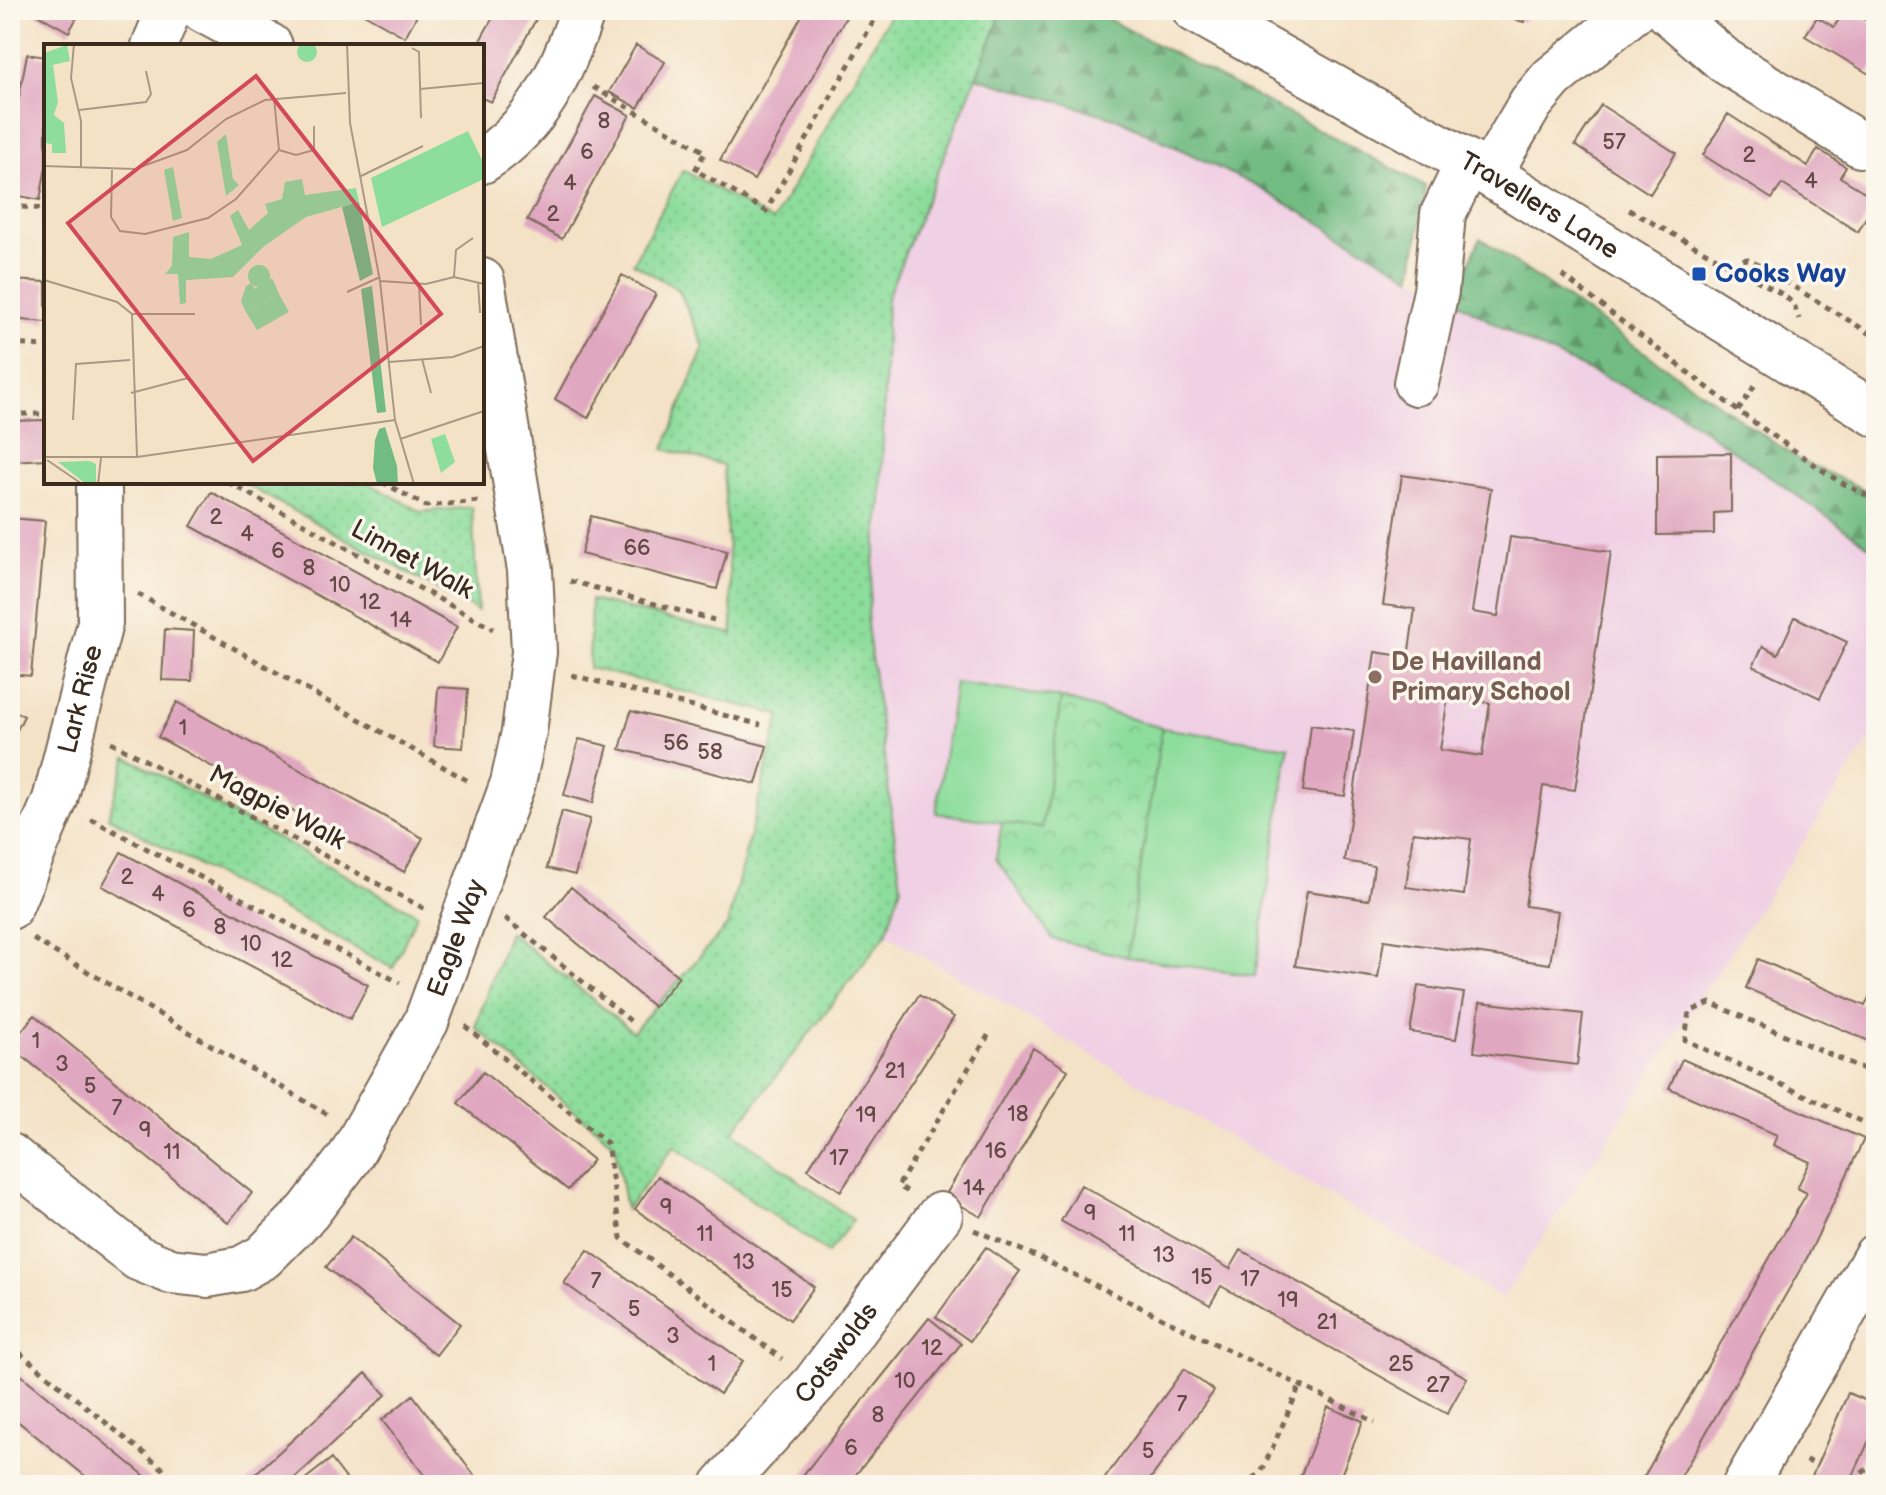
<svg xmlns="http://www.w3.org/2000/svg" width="1886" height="1495" viewBox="0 0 1886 1495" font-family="'Balsamiq Sans',sans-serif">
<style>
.built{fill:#f0d0e4}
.grass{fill:url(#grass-dots);stroke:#64845d;stroke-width:2}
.forest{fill:url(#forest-firs);stroke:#567351;stroke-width:2}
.park{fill:url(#park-crowns);stroke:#64845d;stroke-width:2}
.garden{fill:#8ddd9c;stroke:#64845d;stroke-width:2}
.building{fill:#e0a7c0;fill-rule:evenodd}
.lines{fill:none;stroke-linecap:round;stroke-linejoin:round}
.minor-casing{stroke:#7c6a59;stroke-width:48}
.path{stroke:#7c6a59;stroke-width:5;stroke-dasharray:6 6;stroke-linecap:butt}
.minor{stroke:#fff;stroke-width:44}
.transit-dot{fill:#1a4fb4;stroke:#fbf7ec;stroke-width:3}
.education-dot{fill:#8d6e63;stroke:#fbf7ec;stroke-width:3}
.labels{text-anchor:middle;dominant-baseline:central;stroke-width:7;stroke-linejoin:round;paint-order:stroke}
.number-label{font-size:22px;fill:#644946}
.street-label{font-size:26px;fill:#3b2a1e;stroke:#fbf7ec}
.transit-label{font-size:26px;font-weight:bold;fill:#164399;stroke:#fbf7ec;text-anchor:start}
.education-label{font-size:26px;font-weight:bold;fill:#785e54;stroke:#fbf7ec;text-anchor:start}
.inset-road{fill:none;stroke:#aa9883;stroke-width:2}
.view{fill:#d1495b;fill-opacity:0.15;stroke:#d1495b;stroke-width:4}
.inset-edge{fill:none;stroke:#3b2a1e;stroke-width:4}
</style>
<defs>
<pattern id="grass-dots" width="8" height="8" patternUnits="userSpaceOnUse" patternTransform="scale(2)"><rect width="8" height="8" fill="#8ddd9c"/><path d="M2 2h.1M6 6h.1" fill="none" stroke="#7bbe86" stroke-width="1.8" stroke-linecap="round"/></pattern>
<pattern id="forest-firs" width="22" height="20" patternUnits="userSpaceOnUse" patternTransform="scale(2)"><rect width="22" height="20" fill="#72bc84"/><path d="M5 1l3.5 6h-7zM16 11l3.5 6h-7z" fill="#5f996b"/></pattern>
<pattern id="park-crowns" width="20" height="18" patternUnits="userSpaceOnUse" patternTransform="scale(2)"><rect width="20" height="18" fill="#8ddd9c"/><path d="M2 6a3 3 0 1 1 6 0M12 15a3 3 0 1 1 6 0" fill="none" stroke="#7bbe86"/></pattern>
</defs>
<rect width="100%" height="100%" fill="#fbf7ec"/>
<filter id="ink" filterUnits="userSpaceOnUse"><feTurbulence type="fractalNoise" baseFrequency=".0125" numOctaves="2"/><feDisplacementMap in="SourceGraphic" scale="16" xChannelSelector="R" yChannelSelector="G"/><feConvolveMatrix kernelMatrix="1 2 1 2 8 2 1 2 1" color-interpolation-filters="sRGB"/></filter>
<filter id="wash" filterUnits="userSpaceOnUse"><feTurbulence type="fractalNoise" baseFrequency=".006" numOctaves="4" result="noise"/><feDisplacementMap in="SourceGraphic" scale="32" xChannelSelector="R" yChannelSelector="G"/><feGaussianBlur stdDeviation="1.8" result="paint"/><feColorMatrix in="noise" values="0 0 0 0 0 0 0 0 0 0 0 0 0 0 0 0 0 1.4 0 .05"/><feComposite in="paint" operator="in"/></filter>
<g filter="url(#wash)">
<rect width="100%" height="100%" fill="#f4e2c7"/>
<path class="built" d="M976 77 1118 119 1256 186 1529 343 1677 411 1876 551V731L1503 1298 886 934 901 886 867 624 881 502 887 298Z"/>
<path class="grass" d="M893 10H1003L887 298 881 502 867 624 901 886 886 934 733 1132 853 1220 828 1253 674 1146 626 1210 615 1145 475 1027 509 932 633 1032 727 926 780 715 589 668 591 600 733 634 723 465 664 449 704 347 679 290 633 263 683 170 773 221Z
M241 482H367L421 512 472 507 478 611Z
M127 757 417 914 393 968 108 817Z"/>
<path class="forest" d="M1003 10H1091L1426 186 1412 277 1256 186 1118 119 976 77Z
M1480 238 1799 460 1876 495V551L1677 411 1529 343 1454 300Z"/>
<path class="park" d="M1061 698 1162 728 1127 957 1053 939 996 859 1002 822 1042 828Z"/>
<path class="garden" d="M955 683 1061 698 1042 828 936 813Z
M1162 728 1289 747 1255 976 1127 957Z"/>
<g id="blocks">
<path class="building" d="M36 10H81L69 32 35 13Z
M357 10H420L405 37Z
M497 10H541L491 102 482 98V46H477Z
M805 10H850L754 180 720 160Z
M1474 10H1527L1524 22Z
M1845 10 1876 25V62L1869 74 1805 36 1817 17 1834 27Z
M636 45 665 62 638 108 609 92Z
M27 54 46 57V167L40 200 10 194V145Z
M595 96 630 115 562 239 527 220Z
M1601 105 1676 153 1650 194 1575 145Z
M1728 114 1808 166 1818 149 1846 167 1840 177 1876 199 1858 232 1782 184 1772 199 1703 155Z
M622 275 656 294 588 418 555 399Z
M10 280 46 282V322L10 319Z
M46 420V459L10 461V421Z
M1731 453V512L1714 513V534L1657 535V454Z
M1402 475 1491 488 1472 612 1498 616 1510 537 1611 552 1575 790 1543 786 1525 906 1558 911 1550 964 1384 940 1378 978 1295 966 1307 891 1369 900 1374 866 1344 861 1375 652 1408 657 1415 609 1383 605ZM1448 697 1490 703 1482 756 1440 750ZM1413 832 1471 839 1464 895 1406 887Z
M211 492 457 627 438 662 191 526Z
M591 516 727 551 717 589 581 554Z
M10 518 45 521 31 676 10 674Z
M1795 617 1847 642 1820 698 1753 666 1763 646 1778 654Z
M165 629 194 631 192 681 162 680Z
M438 687 468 689 463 748 434 746Z
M177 702 423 838 404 872 158 737Z
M10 709 24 716 10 744Z
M631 711 767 746 756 784 620 749Z
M1311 725 1354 731 1345 796 1303 791Z
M579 739 608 746 593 803 564 795Z
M562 811 590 819 575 875 547 868Z
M121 852 368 985 350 1019 102 886Z
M571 887 679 977 654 1007 546 917Z
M1758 959 1865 1006 1870 995 1876 998V1044L1746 988Z
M1418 986 1464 993 1456 1039 1410 1032Z
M919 995 954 1017 841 1191 808 1169Z
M1480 1002 1583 1014 1577 1065 1474 1052Z
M34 1015 252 1193 228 1223 10 1046Z
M1033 1048 1068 1070 981 1217 945 1196Z
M1682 1059 1864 1139 1808 1256 1676 1485H1639L1807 1193 1797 1188 1810 1162 1773 1145 1777 1135 1669 1088Z
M483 1072 593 1160 568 1190 458 1103Z
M658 1176 814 1287 790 1320 635 1209Z
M1081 1185 1230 1269 1241 1250 1467 1378 1447 1414 1221 1286 1210 1305 1061 1221Z
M351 1237 460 1324 436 1355 326 1267Z
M986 1247 1020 1271 970 1341 936 1317Z
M588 1250 743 1361 720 1394 564 1283Z
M929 1318 961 1344 853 1478 848 1485H795Z
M10 1366 139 1471 156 1485H96L46 1444 10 1415Z
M1184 1369 1214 1391 1146 1485H1100Z
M366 1373 386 1395 287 1485H243Z
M1848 1393 1876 1405V1425L1849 1485H1808Z
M413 1395 442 1434 482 1485H432L382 1420Z
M1328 1407 1363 1421 1337 1485H1297Z
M331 1459 351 1485H302L300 1483Z"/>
</g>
</g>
<g filter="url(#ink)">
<use href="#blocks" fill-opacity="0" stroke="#7c6a59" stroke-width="2"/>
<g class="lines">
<g class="minor-casing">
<g id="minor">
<path d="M203 10 270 46"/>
<path id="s1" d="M1195 10 1489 174 1876 414"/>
<path d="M1666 10 1725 61 1861 145"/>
<path d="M154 46 169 10"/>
<path d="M482 161C539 125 562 72 583 10"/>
<path d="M1489 174 1531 103 1552 78 1635 10"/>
<path d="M1416 383 1436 291 1443 214 1468 163"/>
<path id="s2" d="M10 907 55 800 100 623 99 482"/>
<path id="s3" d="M10 1156 138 1258 170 1271 207 1275 241 1269 263 1257 308 1212 350 1157 426 1022 513 783 524 732 534 652 530 570 482 281"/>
<path id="s4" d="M723 1485 815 1383 940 1215"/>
<path d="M1745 1485 1876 1256"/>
</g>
</g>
<path class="path" d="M593 87 705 152 695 170 766 211 880 10
M10 206 46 209
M1629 210 1782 294 1794 304 1799 319
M1735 268 1740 260 1748 259 1876 337
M1562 275 1738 411 1838 481 1876 500
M10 344 46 346
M1738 411 1755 385
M10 414H46
M228 482 493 629
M382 482 426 506 479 501
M570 581 714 620
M138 594 470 782
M572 675 761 725
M111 742 427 910
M91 819 400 983
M505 918 633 1023
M33 939 330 1116
M465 1026 607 1143 621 1238 782 1359
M1876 1074 1710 1003 1689 1012 1685 1040 1876 1128
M907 1191 898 1186 989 1034
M974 1230 1038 1257 1375 1422
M10 1309 18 1299
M10 1345 183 1485
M1806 1460 1816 1465
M387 1478 392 1485
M1852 1480 1876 1463
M220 1485 221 1484
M1243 1485 1261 1473 1300 1386"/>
<use href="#minor" class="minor"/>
</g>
</g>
<rect class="transit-dot" x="1691" y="266" width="16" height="16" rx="4"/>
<circle class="education-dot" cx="1375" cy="677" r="8"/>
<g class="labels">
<g class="number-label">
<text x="604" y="121">8</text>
<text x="1614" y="142">57</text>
<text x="587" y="152">6</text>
<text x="1749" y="155">2</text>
<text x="1811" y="181">4</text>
<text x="570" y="183">4</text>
<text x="553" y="214">2</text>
<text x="216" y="517">2</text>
<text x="247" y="534">4</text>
<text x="637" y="548">66</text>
<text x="278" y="551">6</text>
<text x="309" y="568">8</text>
<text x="340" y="585">10</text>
<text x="370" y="602">12</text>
<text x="401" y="620">14</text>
<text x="183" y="728">1</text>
<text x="676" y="743">56</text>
<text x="710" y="752">58</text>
<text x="127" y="877">2</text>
<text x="158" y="894">4</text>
<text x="189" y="910">6</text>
<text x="220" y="927">8</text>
<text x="251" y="944">10</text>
<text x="282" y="960">12</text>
<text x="36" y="1041">1</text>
<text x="62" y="1064">3</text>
<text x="895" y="1071">21</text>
<text x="90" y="1086">5</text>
<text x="117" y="1108">7</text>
<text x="1018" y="1114">18</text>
<text x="866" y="1115">19</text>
<text x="145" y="1130">9</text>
<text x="996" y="1151">16</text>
<text x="172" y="1152">11</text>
<text x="839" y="1158">17</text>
<text x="974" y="1188">14</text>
<text x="666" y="1207">9</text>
<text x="1090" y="1213">9</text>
<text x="705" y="1234">11</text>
<text x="1127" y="1234">11</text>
<text x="1164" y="1255">13</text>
<text x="744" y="1262">13</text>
<text x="1202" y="1277">15</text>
<text x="1250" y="1279">17</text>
<text x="596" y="1281">7</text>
<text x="782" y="1290">15</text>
<text x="1288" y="1300">19</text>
<text x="634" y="1309">5</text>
<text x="1327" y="1322">21</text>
<text x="673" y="1336">3</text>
<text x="932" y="1348">12</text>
<text x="712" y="1364">1</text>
<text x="1401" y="1364">25</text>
<text x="905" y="1381">10</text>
<text x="1438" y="1385">27</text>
<text x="1182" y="1404">7</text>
<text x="878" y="1415">8</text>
<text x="851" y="1448">6</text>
<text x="1148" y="1451">5</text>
</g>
<g class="street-label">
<text stroke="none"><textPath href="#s1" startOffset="396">Travellers Lane</textPath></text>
<text transform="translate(412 560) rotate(29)">Linnet Walk</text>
<text stroke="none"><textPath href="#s2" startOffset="220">Lark Rise</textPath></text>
<text transform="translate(277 808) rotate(28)">Magpie Walk</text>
<text stroke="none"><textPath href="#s3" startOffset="672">Eagle Way</textPath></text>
<text stroke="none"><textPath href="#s4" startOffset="174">Cotswolds</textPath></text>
</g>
<g class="transit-label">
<text x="1715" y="274">Cooks Way</text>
</g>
<g class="education-label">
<text x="1391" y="662">De Havilland<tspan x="1391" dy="30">Primary School</tspan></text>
</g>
</g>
<g transform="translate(44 44)">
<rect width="440" height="440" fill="#f4e2c7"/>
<path d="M23 1 26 17 0 23V9ZM182 90 189 135 195 141 182 152 173 98ZM129 123 138 174 129 177 120 126ZM258 135 261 151 312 144 315 158 262 173 219 203 189 233 142 236V259L136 260 134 230H121L128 222 129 193 145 188V213L167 215 198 201 186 172 194 166 205 186 224 169 221 160 238 155 241 138ZM401 390 411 418 397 429 387 395ZM46 417 52 420V440H42L14 418Z" fill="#8ddd9c"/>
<path d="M315 158 329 230 316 237 298 163ZM328 242 342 368 333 369 317 245ZM341 383 353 422 354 440H333L329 424 331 396 335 385Z" fill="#72bc84"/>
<path d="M228 234 235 250 202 268 197 257 202 242 207 239 211 245Z" fill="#8ddd9c"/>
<path d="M253 8a10 10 0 1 1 20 0a10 10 0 1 1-20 0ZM9 21 14 58 10 71 20 79 22 109H8V100L0 99V23ZM424 87 440 120V135L338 183 327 134ZM204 232a11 11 0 1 1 22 0a11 11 0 1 1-22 0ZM235 250 245 268 213 286 202 268Z" fill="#8ddd9c"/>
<path class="inset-road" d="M30 0 27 34 37 77V124M303 0 306 79 336 237 351 376 370 440M368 4 375 8 377 74M376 45 440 39M35 66 102 58 107 50 102 27M235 106 252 111 270 106V82M0 122 91 125 143 106 182 75 221 56 302 49M68 126 67 173 76 187 101 190 164 174 192 155 235 106 230 54M317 132 379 102M410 233 412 206 429 194M0 236 73 258 88 270 93 413M336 237 382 240 410 233 440 240M434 238 436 269M375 240 377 281M303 248 336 233M88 270H151M378 315 387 349M345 318 409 313 440 302M87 349 144 334M29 376 32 320 86 316M356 395 440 367M0 413H93L351 376M3 416 38 440M54 440 57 414"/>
<path class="view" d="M212 32 397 270 209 417 24 179Z"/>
<rect width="440" height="440" class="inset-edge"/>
</g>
<rect width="1886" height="1495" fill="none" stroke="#fbf7ec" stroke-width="40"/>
</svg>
